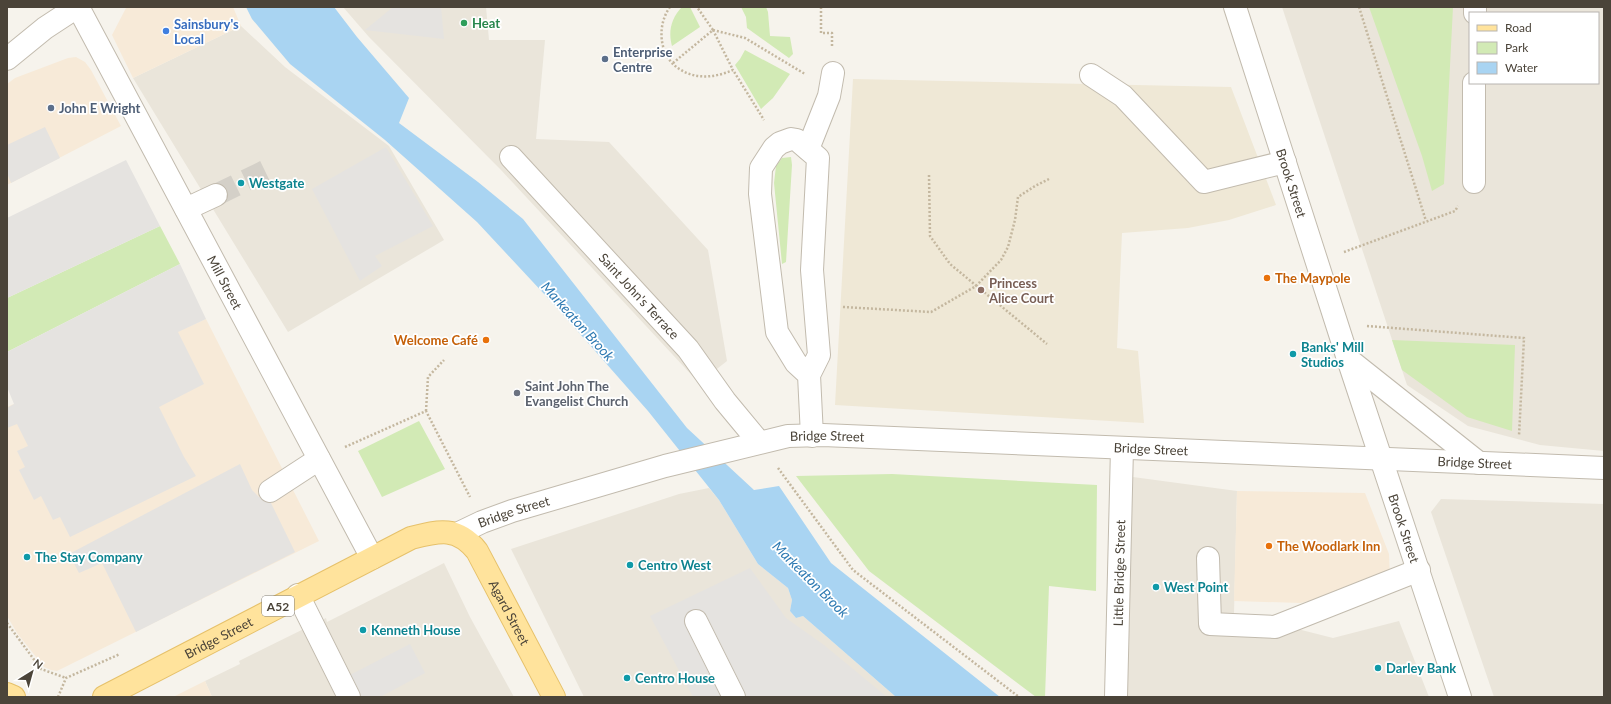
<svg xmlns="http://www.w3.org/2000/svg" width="1611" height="704" viewBox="0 0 1611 704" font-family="Lato,sans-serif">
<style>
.residential{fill:#eae5da;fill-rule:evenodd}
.commercial{fill:#f7ead8}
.education{fill:#efe8d6}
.green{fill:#d2eab5}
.parking{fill:#e5e3e0}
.water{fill:#a9d4f2}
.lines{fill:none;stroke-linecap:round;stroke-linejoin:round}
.minor-tunnel{stroke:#d4d0c8;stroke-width:22;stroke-dasharray:22 11;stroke-linecap:butt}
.minor-casing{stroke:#c2bbae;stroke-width:24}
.major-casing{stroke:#e6c16a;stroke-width:24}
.path{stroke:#c4b79f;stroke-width:2.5;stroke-dasharray:2 2;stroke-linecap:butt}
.minor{stroke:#fff;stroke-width:22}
.major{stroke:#ffe39c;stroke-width:22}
.leisure-dot{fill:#2e9e5b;stroke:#fff;stroke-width:1.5}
.shop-dot{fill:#3f7fe0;stroke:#fff;stroke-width:1.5}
.service-dot{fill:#5c6f8a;stroke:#fff;stroke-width:1.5}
.culture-dot{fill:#0f9aa8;stroke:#fff;stroke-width:1.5}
.food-dot{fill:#e8710a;stroke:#fff;stroke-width:1.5}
.education-dot{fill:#8d6e63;stroke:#fff;stroke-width:1.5}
.worship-dot{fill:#6b7280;stroke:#fff;stroke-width:1.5}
.labels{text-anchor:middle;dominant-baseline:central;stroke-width:3.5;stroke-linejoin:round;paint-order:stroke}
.shield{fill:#fff;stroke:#817c74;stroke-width:1}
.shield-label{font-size:12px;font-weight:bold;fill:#4b4439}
.leisure-label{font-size:13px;font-weight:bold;fill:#27864d;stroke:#fff;text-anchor:start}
.shop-label{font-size:13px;font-weight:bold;fill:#366cbe;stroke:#fff;text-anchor:start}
.service-label{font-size:13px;font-weight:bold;fill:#4e5e75;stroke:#fff;text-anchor:start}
.culture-label{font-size:13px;font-weight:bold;fill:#0d838f;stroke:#fff;text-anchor:start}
.street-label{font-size:13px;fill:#4b4439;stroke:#fff}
.food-label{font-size:13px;font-weight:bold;fill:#c56008;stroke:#fff;text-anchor:start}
.education-label{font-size:13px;font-weight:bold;fill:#785e54;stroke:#fff;text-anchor:start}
.worship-label{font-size:13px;font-weight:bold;fill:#5b616d;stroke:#fff;text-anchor:start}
.water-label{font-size:14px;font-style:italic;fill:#2e7ab2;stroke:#fff}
</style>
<rect width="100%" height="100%" fill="#f6f3ec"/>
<path class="residential" d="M343 7H486L489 40H545L536 139 609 142 708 250 727 361 699 383 501 170 369 37Z
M1282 7H1604V451L1540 445 1468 426 1407 385ZM1470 13H1598V83H1470Z
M241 26 285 67 389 146 444 240 288 332 133 78Z
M1133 477 1237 491 1234 613 1333 638 1399 621 1429 697H1128L1124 678Z
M709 488 719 500 758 564 788 588 792 600 790 611 796 618 803 616 896 697H584L511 549 679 494Z
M1441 499 1604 504V697H1494L1431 512Z
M444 563 470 617 514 697H212L205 681 240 664 239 661 326 618 327 622Z"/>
<path class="commercial" d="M128 7H233L241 26 133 78 112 35 126 8Z
M76 57 85 62 91 70 121 126 7 185V84L15 78 68 58Z
M206 319 319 541 57 671 51 670 44 667 17 633 7 616V407Z
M1237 491 1365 493 1389 554 1390 578 1301 603 1234 601Z
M205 681 212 697H173Z"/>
<path class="education" d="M853 79 1231 87 1276 205 1229 220 1188 228 1122 233 1117 348 1138 351 1144 423 835 405Z"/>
<path class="green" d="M682 7H690L700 27 672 46C668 32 671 18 682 7Z
M741 7H766L768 12 770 36 790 37 793 54 789 58 747 28 746 17Z
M1369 7H1453L1444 184 1432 191 1422 156Z
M745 50 790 74 773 98 761 109 735 65 740 59Z
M791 157 792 165 786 262 782 264 774 183 776 166 782 158Z
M160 226 180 264 7 352V298Z
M1392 340 1515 345 1512 431 1467 417 1402 370Z
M419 421 445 469 382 497 358 451Z
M892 474 1097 485 1096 591 1049 586 1045 697H1036L869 571 796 476Z"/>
<path class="parking" d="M393 7H441L444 39 365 30Z
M45 127 60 158 11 183 7 173V145Z
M386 147 433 226 375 256 382 266 360 281 312 189Z
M126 160 160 226 7 298V218Z
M180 264 206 319 178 332 204 384 159 407 184 457 196 476 70 537 60 517 53 520 41 496 34 500 19 470 25 467 17 451 28 446 17 424 7 428V408L14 404 7 387V352Z
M240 464 252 490 259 497 271 503 295 552 136 632 102 563 79 573 69 554Z
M750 568 786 618 824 645 887 697H693L650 616Z
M410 644 425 673 380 697H356L346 677Z"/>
<path class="water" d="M246 7H334L357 37 409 98 399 123 478 182 523 219 687 428 754 490 779 486 831 563 1000 697H896L803 616 796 618 790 611 792 600 788 588 758 564 719 500 648 411 559 310 477 222 385 140 290 64 252 19Z"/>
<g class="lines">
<path class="minor-tunnel" d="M216 195 265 171"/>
<g class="minor-casing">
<g id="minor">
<path id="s1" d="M78 7 372 558"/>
<path id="s2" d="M1235 7 1348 359 1460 697"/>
<path d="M1475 13V7"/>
<path d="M7 59 45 28 77 7"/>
<path d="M1091 75 1123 96 1204 182 1285 162"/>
<path d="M808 149 829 96 833 73"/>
<path id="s3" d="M511 157 688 349 725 401 759 442"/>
<path d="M1474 182V83"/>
<path d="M186 209 216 195"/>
<path d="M1348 359 1479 463"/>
<path d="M809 375 796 363 777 332 760 194 761 168 774 148 780 143 791 139 797 140 818 158 812 270 819 355 809 375 812 436"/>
<path d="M270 491 319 459"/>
<path id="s4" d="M457 534 482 522 512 511 665 466 788 436 823 435 1604 468"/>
<path d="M1208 558 1210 624 1275 627 1419 570"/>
<path d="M298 595 349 697"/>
<path d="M696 621 734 697"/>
<path id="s5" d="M1116 697 1122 448"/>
</g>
</g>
<g class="major-casing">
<g id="major">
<path d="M7 694 14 697"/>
<path id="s6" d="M104 697 411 538C439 531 457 526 477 551L554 697"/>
</g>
</g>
<path class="path" d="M670 7C656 26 659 58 681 70 697 80 717 77 733 70L764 120
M821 7V33H832V46
M1359 7 1426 221
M713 30 745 38 805 74
M713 30 733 70
M673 63 713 30 697 7
M929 175 930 236 950 264 1047 344
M1344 252 1455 211 1458 206
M843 307 931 312 976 286 1001 260 1008 247 1015 220 1018 197 1035 186 1049 179
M1367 326 1524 338 1519 436
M426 411 428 377 444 360
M345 447 426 411 470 497
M778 468 853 570 1019 697
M7 623 41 669 66 678
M58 697 66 678 120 654"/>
<use href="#minor" class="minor"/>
<use href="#major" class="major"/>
</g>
<circle class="leisure-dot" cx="464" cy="23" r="4"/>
<circle class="shop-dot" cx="166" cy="31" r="4"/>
<g class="service-dot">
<circle cx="605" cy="59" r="4"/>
<circle cx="51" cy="108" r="4"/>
</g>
<g class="culture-dot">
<circle cx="241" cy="183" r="4"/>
<circle cx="1293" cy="354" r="4"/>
<circle cx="27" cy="557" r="4"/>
<circle cx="630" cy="565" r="4"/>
<circle cx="1156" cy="587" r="4"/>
<circle cx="363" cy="630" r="4"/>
<circle cx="1378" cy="668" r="4"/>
<circle cx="627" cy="678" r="4"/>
</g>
<g class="food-dot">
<circle cx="1267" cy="278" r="4"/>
<circle cx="486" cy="340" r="4"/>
<circle cx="1269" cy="546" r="4"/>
</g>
<circle class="education-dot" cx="981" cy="290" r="4"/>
<circle class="worship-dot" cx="517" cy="393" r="4"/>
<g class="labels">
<rect class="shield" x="262" y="596" width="32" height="20" rx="3"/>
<g class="shield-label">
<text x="278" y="606">A52</text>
</g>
<g class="leisure-label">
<text x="472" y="23">Heat</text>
</g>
<g class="shop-label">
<text x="174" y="24">Sainsbury's<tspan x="174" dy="15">Local</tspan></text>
</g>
<g class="service-label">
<text x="613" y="52">Enterprise<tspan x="613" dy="15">Centre</tspan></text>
<text x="59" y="108">John E Wright</text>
</g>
<g class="culture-label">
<text x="249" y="183">Westgate</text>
<text x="1301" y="347">Banks' Mill<tspan x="1301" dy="15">Studios</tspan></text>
<text x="35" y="557">The Stay Company</text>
<text x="638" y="565">Centro West</text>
<text x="1164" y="587">West Point</text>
<text x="371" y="630">Kenneth House</text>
<text x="1386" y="668">Darley Bank</text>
<text x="635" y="678">Centro House</text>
</g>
<g class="street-label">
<text stroke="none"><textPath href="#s2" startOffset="185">Brook Street</textPath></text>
<text stroke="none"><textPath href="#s1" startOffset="312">Mill Street</textPath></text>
<text stroke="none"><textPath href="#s3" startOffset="189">Saint John's Terrace</textPath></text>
<text stroke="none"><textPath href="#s4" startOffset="385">Bridge Street</textPath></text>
<text stroke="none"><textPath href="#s4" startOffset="709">Bridge Street</textPath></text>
<text stroke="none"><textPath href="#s4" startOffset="1033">Bridge Street</textPath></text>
<text stroke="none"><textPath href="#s4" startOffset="61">Bridge Street</textPath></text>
<text stroke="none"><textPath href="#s2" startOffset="548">Brook Street</textPath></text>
<text stroke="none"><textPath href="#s5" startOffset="124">Little Bridge Street</textPath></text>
<text stroke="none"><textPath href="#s6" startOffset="488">Agard Street</textPath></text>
<text stroke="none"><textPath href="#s6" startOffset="129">Bridge Street</textPath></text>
</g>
<g class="food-label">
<text x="1275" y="278">The Maypole</text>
<text x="478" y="340" text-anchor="end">Welcome Café</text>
<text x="1277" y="546">The Woodlark Inn</text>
</g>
<g class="education-label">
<text x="989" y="283">Princess<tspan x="989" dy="15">Alice Court</tspan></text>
</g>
<g class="worship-label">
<text x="525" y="386">Saint John The<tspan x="525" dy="15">Evangelist Church</tspan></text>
</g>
<g class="water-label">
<text transform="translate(578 321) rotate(48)">Markeaton Brook</text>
<text transform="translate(811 579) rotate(45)">Markeaton Brook</text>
</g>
</g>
<rect width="1611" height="704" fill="none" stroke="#4b4439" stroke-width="16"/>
<rect x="1469" y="12" width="130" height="72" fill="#ffffff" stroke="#b7b4b0"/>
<rect x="1477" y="25" width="20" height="6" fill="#ffe39c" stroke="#b7b4b0"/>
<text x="1505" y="32" font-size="12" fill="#4b4439">Road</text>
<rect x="1477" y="42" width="20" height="12" fill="#d2eab5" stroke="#b7b4b0"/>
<text x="1505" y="52" font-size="12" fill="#4b4439">Park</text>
<rect x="1477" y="62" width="20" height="12" fill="#a9d4f2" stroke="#b7b4b0"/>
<text x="1505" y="72" font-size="12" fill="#4b4439">Water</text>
<g transform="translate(32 672) rotate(37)" stroke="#ffffff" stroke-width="3" paint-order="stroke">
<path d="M0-3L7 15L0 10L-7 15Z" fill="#4b4439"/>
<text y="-6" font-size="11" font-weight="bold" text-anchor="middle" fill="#4b4439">N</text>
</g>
</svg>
